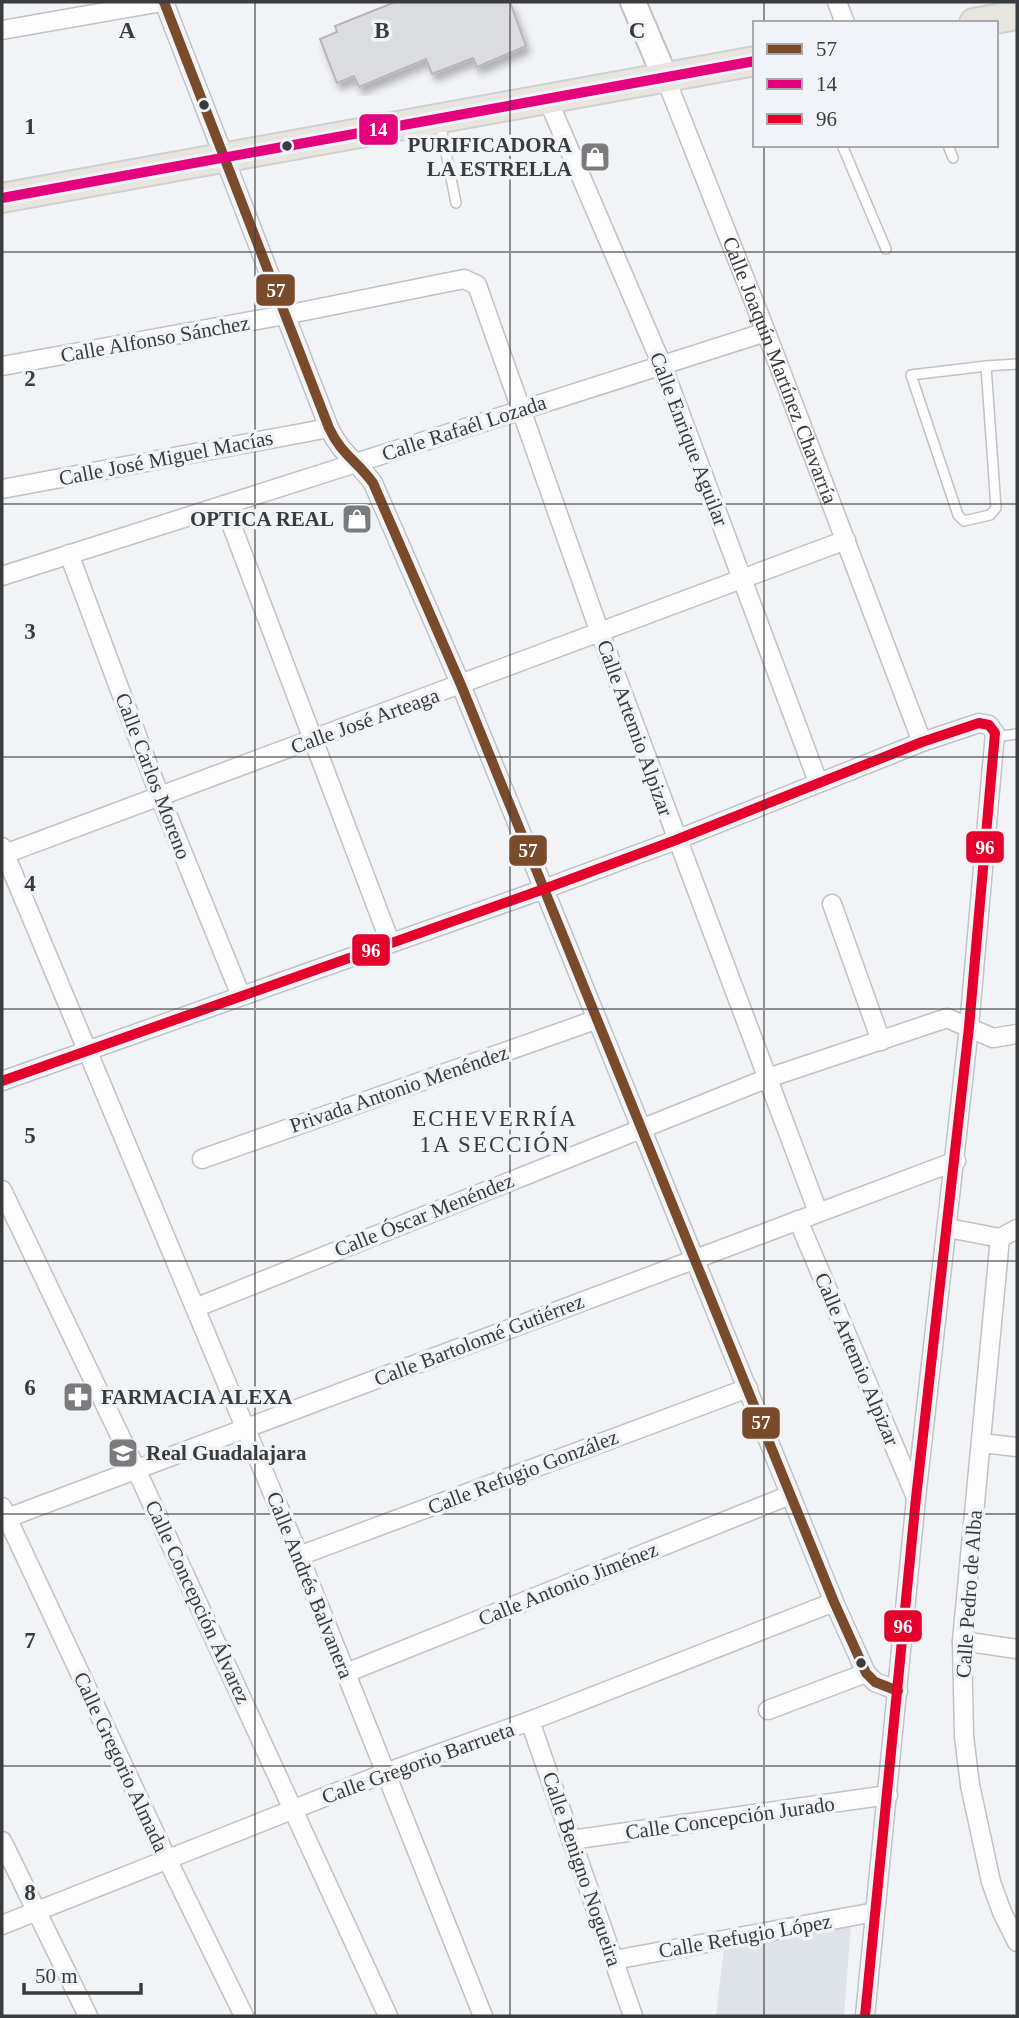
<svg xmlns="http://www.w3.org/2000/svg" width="1019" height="2018" viewBox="0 0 1019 2018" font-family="'Times New Roman',serif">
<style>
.built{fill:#dee3ea}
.building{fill:#dbdcde;stroke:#b6b6b8;stroke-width:2;filter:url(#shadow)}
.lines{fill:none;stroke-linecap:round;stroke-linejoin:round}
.lane-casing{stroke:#c0c2c3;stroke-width:12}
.street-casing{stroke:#c0c2c3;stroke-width:21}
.secondary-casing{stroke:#c0c2c3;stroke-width:28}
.primary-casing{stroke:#cfd0d1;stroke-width:32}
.lane{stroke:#fdfdfe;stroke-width:9}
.street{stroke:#fdfdfe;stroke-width:18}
.secondary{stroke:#fdfdfe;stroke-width:24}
.primary{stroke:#e8e5df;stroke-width:28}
.bus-1-casing{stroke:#f0f3f7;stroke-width:16}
.bus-2-casing{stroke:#f0f3f7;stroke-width:16}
.bus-3-casing{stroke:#f0f3f7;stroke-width:16}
.bus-1{stroke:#7a4b2a;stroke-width:10}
.bus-2{stroke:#e5007d;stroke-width:10}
.bus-3{stroke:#e4002b;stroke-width:10}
.grid{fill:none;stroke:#3a3b3d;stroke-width:2;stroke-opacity:0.55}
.bus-dot{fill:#3a3b3d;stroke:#f0f3f7;stroke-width:2.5}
.labels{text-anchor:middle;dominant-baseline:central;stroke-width:7;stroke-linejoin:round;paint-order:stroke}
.poi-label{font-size:21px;font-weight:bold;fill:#3a3b3d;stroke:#f0f3f7;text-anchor:end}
.street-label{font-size:21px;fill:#3a3b3d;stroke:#f0f3f7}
.neighbourhood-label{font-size:23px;letter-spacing:2px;fill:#3a3b3d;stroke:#f0f3f7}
.grid-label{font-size:23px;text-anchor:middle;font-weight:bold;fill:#3a3b3d;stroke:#f0f3f7;stroke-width:7;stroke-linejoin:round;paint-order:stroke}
.line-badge{stroke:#f0f3f7;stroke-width:2.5}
.badge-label{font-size:19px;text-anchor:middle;font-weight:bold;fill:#fff}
</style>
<defs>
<filter id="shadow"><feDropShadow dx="4" dy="7" stdDeviation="3.5" flood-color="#0004"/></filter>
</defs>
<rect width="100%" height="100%" fill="#f1f3f6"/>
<path class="built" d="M851 1924 844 2016H716L724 1948Z"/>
<path class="building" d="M395 2H510L526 46 477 67 473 58 432 74 426 59 359 87 354 76 337 83 320 39 337 32 335 26Z"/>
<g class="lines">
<g class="lane-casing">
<path id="lane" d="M440 123 456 203
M842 145 886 249
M948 145 953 158
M986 366 911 375 958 515 964 521 990 515 996 508 986 366 1017 364
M994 737 1017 734"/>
</g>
<g class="street-casing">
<g id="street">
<path d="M164 2 329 428C341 454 357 461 373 483L461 685 834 1602 866 1673 875 1682 898 1691"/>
<path d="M837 2 845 23"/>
<path d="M2 30 162 2"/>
<path id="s1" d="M665 77 766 332 922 742"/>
<path d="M548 100 662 365 818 782"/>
<path d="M2 366 285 315 464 279 477 285 600 633 818 1212"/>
<path d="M2 489 329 428"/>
<path d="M224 505 390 942"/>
<path d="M69 554 160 797 241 996"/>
<path d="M2 576 766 332"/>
<path d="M2 847 299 1556 483 2016"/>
<path d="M2 855 846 540"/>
<path d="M832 904 881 1041"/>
<path d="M2 1081 544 889 676 840 922 742 979 723 989 725 995 733 969 1027 916 1498 865 2016"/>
<path d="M202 1159 595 1020"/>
<path d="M2 1190 136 1469 388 2016"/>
<path d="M798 1220 915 1495"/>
<path d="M948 1228 1000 1238 1017 1229"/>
<path d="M1000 1238 962 1641 964 1736 970 1785 991 1882 1002 1912 1017 1942"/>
<path d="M195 1308 768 1078 947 1018 993 1038 1017 1034"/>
<path d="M981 1443 1017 1447"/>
<path d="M2 1507 167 1859 244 2016"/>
<path d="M2 1520 956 1161"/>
<path d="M299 1556 748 1388"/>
<path d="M962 1641 1017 1649"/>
<path d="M346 1673 790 1495"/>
<path d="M768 1710 866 1673"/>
<path d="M530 1721 633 2016"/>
<path d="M571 1840 888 1795"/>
<path d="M2 1841 88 2016"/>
<path d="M2 1925 385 1773 530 1721 834 1602"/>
<path d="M614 1960 875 1912"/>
</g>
</g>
<g class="secondary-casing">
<path id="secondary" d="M633 2 665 77"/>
</g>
<g class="primary-casing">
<path id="primary" d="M974 23 1017 15
M2 198 755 61"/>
</g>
<use href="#lane" class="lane"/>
<use href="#street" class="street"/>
<use href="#secondary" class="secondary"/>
<use href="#primary" class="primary"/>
<g class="bus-1-casing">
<path id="bus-1" d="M164 2 329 428C341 454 357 461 373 483L461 685 834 1602 866 1673 875 1682 898 1691"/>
</g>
<g class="bus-2-casing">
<path id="bus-2" d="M2 198 755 61"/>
</g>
<g class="bus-3-casing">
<path id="bus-3" d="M2 1081 544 889 676 840 922 742 979 723 989 725 995 733 969 1027 916 1498 865 2016"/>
</g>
<use href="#bus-1" class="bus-1"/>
<use href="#bus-2" class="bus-2"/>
<use href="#bus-3" class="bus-3"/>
</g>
<path class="grid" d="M255 2V2016M510 2V2016M764 2V23M764 145V2016M2 252H1017M2 504H1017M2 757H1017M2 1009H1017M2 1261H1017M2 1514H1017M2 1766H1017"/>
<defs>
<g id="shop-square" transform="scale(1.575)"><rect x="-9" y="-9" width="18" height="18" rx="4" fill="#7a7b7e" stroke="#f0f3f7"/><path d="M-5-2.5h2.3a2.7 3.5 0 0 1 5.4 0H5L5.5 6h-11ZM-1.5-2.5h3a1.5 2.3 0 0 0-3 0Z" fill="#fff"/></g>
<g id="pharmacy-square" transform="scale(1.575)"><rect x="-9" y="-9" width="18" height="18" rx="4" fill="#7a7b7e" stroke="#f0f3f7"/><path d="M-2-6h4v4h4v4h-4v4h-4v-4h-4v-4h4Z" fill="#fff"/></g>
<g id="school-square" transform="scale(1.575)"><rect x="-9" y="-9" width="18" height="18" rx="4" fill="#7a7b7e" stroke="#f0f3f7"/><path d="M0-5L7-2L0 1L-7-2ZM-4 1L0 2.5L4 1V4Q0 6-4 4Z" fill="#fff"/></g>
</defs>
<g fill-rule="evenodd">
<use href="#shop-square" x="595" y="157"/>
<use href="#shop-square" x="357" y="519"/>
<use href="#pharmacy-square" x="78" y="1397"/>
<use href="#school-square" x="123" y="1453"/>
</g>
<g class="bus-dot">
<circle cx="204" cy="105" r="6"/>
<circle cx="287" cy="146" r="6"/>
<circle cx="861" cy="1663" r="6"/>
</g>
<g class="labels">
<g class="poi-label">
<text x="572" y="145">PURIFICADORA<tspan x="572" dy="24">LA ESTRELLA</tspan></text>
<text x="334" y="519">OPTICA REAL</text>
<text x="101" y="1397" text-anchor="start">FARMACIA ALEXA</text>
<text x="146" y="1453" text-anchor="start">Real Guadalajara</text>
</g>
<g class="street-label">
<text transform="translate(155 339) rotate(-10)">Calle Alfonso Sánchez</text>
<text stroke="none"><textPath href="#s1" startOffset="315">Calle Joaquín Martínez Chavarría</textPath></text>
<text transform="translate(464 428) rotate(-18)">Calle Rafaél Lozada</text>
<text transform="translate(689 439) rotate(69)">Calle Enrique Aguilar</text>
<text transform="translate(166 458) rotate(-11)">Calle José Miguel Macías</text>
<text transform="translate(365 721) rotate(-20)">Calle José Arteaga</text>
<text transform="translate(635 728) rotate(70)">Calle Artemio Alpizar</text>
<text transform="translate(153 776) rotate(69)">Calle Carlos Moreno</text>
<text transform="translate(399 1089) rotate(-19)">Privada Antonio Menéndez</text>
<text transform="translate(424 1215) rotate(-22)">Calle Óscar Menéndez</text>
<text transform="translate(479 1340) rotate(-21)">Calle Bartolomé Gutiérrez</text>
<text transform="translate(857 1359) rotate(67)">Calle Artemio Alpizar</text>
<text transform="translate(523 1472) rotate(-21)">Calle Refugio González</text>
<text transform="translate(568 1584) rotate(-22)">Calle Antonio Jiménez</text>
<text transform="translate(310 1585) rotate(68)">Calle Andrés Balvanera</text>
<text transform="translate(969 1594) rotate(-86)">Calle Pedro de Alba</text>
<text transform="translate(198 1602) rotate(65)">Calle Concepción Álvarez</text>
<text transform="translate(121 1762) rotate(65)">Calle Gregorio Almada</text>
<text transform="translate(418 1763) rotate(-20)">Calle Gregorio Barrueta</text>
<text transform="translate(730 1818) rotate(-8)">Calle Concepción Jurado</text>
<text transform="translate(582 1869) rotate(71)">Calle Benigno Nogueira</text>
<text transform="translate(745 1936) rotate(-10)">Calle Refugio López</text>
</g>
<g class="neighbourhood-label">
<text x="495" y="1118">ECHEVERRÍA<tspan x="495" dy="26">1A SECCIÓN</tspan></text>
</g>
</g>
<g class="grid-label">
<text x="127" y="38">A</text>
<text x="382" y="38">B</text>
<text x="637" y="38">C</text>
<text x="30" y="134">1</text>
<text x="30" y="386">2</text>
<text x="30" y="639">3</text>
<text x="30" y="891">4</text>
<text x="30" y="1143">5</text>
<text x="30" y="1395">6</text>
<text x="30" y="1648">7</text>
<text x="30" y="1900">8</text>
</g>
<g class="line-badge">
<rect x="358" y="113" width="41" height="33" rx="7" fill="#e5007d"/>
<rect x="255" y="273" width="41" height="34" rx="7" fill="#7a4b2a"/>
<rect x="965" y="830" width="40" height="34" rx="7" fill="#e4002b"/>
<rect x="508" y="834" width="40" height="33" rx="7" fill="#7a4b2a"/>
<rect x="351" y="933" width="40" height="34" rx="7" fill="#e4002b"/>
<rect x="741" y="1406" width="40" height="34" rx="7" fill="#7a4b2a"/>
<rect x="883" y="1609" width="40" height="34" rx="7" fill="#e4002b"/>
</g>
<g class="badge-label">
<text x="378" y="136">14</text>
<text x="276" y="297">57</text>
<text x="985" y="854">96</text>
<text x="528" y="857">57</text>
<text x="371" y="957">96</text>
<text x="761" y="1429">57</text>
<text x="903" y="1633">96</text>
</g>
<rect width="1019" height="2018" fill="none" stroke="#3a3b3d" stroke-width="7"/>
<rect x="753" y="21" width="245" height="126" fill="#f0f3f7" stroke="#a7a9ad" stroke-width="2"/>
<rect x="767" y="44" width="35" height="10" fill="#7a4b2a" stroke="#a7a9ad" stroke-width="2"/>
<text x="816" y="56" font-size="21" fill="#3a3b3d">57</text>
<rect x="767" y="79" width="35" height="10" fill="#e5007d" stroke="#a7a9ad" stroke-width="2"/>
<text x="816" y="91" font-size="21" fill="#3a3b3d">14</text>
<rect x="767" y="114" width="35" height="10" fill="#e4002b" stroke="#a7a9ad" stroke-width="2"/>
<text x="816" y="126" font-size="21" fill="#3a3b3d">96</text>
<path d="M24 1983v10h117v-10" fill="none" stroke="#3a3b3d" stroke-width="3.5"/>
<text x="35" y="1983" font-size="21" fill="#3a3b3d" stroke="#f0f3f7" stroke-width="5" paint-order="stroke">50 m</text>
</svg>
